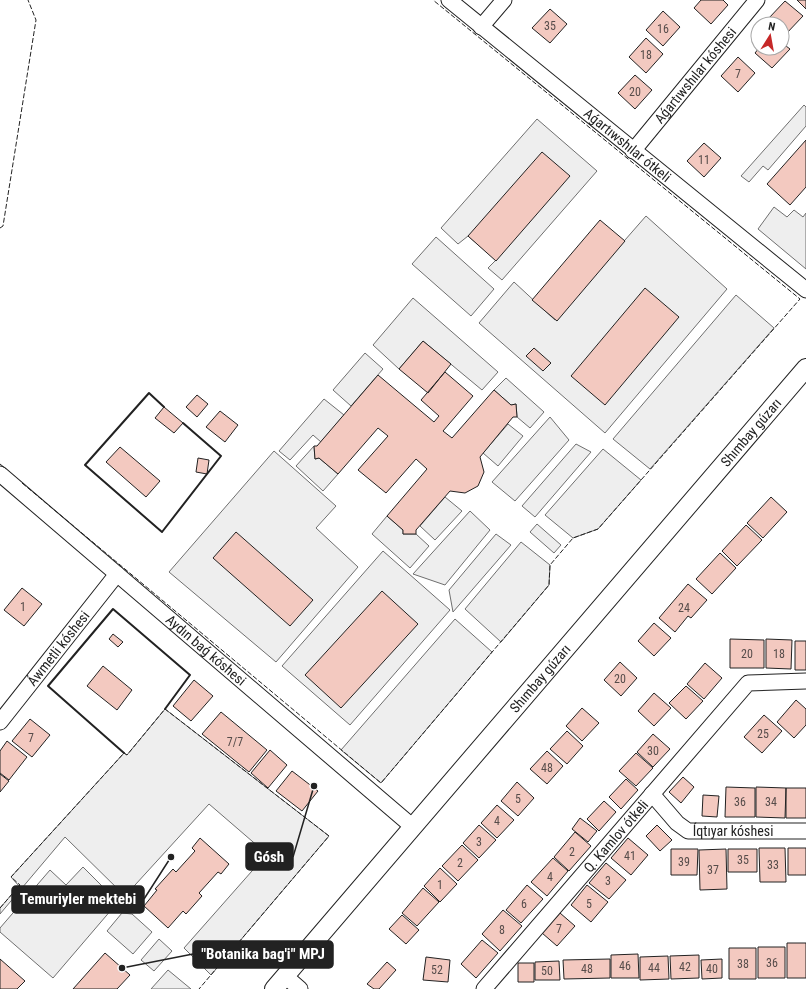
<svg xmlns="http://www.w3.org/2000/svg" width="806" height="989" viewBox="0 0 806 989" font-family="'Roboto Condensed',sans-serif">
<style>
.green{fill:#eee;stroke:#6f6f6f}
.building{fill:#f3c9c0;stroke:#222}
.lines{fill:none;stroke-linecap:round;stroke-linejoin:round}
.minor-casing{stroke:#222;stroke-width:17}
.major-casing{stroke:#222;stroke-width:20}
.minor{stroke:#fff;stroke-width:15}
.major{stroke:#fff;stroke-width:18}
.fence{stroke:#222;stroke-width:1;stroke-dasharray:5 2;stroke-linecap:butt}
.wall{stroke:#222;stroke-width:2}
.labels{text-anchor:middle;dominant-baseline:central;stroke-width:3;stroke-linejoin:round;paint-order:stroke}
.number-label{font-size:12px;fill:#564c4a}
.street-label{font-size:14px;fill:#222;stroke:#fff}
.leader{fill:none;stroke:#222;stroke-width:1.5}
.callout-dot{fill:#222;stroke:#fff;stroke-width:1.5}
.callout{fill:#222;stroke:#222;stroke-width:1.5}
.callout-label{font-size:15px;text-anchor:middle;font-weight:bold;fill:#fff}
</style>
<rect width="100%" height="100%" fill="#fff"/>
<path class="green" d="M804 105 806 107V126L768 170 763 166 749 182 741 176Z
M537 119 597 171 502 280 488 268 496 260 468 236 458 244 441 228Z
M774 207 787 217 794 210 803 217 806 213V269L758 229Z
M646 216 727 289 605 433 479 323 514 282 555 320Z
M436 237 494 289 471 316 412 264Z
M736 295 774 328 650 469 613 439Z
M413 298 498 372 482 390 423 341 399 369 373 345Z
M365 353 383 369 351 406 333 390Z
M506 378 544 412 530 428 517 417 516 404 511 405 494 390Z
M324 399 344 415 321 442 313 435 290 460 279 451Z
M550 417 569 440 515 501 492 482Z
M508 424 523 436 498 466 483 453Z
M576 444 591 452 535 517 522 506Z
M314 446 315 459 319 458 338 474 323 491 296 466Z
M603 449 641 480 598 529 573 538 545 515Z
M274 451 336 506 316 528 358 567 276 662 169 572Z
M445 497 462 511 435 540 420 526Z
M470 511 490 530 445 585 413 574Z
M387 516 403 530V534H416L429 546 410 568 372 534Z
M537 524 561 545 554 553 530 532Z
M496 534 511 545 453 612 449 590Z
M521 542 550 565 549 585 501 642 465 609Z
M383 551 450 610 350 725 282 666Z
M455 619 492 652 381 783 341 750Z
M165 709 329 836 211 975 184 948 267 854 209 804 125 896 65 837 0 914V908L19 886 11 877 124 753 127 755Z
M83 867 118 902 53 978 0 932V928L50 870 66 885Z
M122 913 132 914 152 932 133 954 107 931Z
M159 939 172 951 154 971 141 960Z
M168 970 191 989H151Z"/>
<path class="building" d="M701 0H723L728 5 711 24 694 8Z
M797 0H806V9Z
M785 1 803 16 785 35 782 32V24H773L768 19Z
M550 9 567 24 550 43 532 28Z
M663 11 680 27 663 46 646 30Z
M646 38 663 54 646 73 629 57Z
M782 43 790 49 772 68 755 53 759 48H782Z
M738 57 755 73 738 92 721 76Z
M635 75 652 90 635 109 618 93Z
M806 140V187L790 205 767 184Z
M704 143 721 158 704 177 687 161Z
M542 152 570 176 496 261 468 236Z
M600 220 625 241 557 321 532 300Z
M645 288 679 317 605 405 571 376Z
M423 341 451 364 428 393 399 369Z
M534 348 551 363 543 371 526 356Z
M445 372 473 396 443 431 452 438 494 390 511 405 516 404 517 417H513L480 457 484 472 478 486 465 493 450 491 416 530V534H403V530L387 516 427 469 416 459 386 493 358 470 388 436 378 428 338 474 319 458 315 459 314 446H317L378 375 434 422 439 416 421 400Z
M197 395 208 404 197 417 186 407Z
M164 407 183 423 174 433 155 418Z
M220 411 238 425 225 442 206 427Z
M120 447 160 481 146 497 106 462Z
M198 458 209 460 207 474 196 472Z
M771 497 787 512 763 538 747 523Z
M746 525 762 540 737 566 722 551Z
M236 532 313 600 290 626 213 558Z
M720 553 736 568 712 594 696 579Z
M688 584 707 600 691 618 688 616 675 632 659 618Z
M22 588 42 604 24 626 4 610Z
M382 591 418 624 341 708 305 675Z
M654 623 671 638 654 656 638 641Z
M113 634 123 642 118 647 109 639Z
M730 639 764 640V668H730Z
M766 639 792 640 791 669 766 668Z
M795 641H806V670H795Z
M620 662 637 678 621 696 604 680Z
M705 663 722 678 704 699 687 684Z
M103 666 132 690 117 710 87 686Z
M194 680 213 696 191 721 173 706Z
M686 686 703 701 686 719 669 703Z
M654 693 671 708 654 726 638 711Z
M796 700 806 709V725L794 738 777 722Z
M582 708 599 723 582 741 566 726Z
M221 712 267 750 249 772 202 734Z
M764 715 782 731 762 753 744 737Z
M30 719 50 735 32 757 12 741Z
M567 731 583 746 567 764 550 749Z
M653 734 670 749 653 767 637 752Z
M7 741 27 757 9 780 0 773V751Z
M270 750 287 765 268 788 251 773Z
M547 751 563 766 547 784 530 769Z
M636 753 653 768 636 786 619 771Z
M292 771 318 791 302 811 276 791Z
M0 774 9 781 0 792Z
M683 777 694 787 681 803 669 792Z
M626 779 638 790 621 809 609 797Z
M517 782 534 798 518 816 501 801Z
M726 787 755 788V817H725Z
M756 787 786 788 785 818 756 817Z
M786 788H806V818H786Z
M703 795 719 796 717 817 702 816Z
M604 801 616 812 599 831 587 819Z
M497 805 514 820 497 838 481 823Z
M580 818 597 831 588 842 572 829Z
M479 825 496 840 479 858 463 843Z
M657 825 672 840 660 851 646 836Z
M575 832 591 846 569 871 554 857Z
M200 838 229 864 221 874 218 872 199 893 202 896 186 914 183 911 168 928 144 906 157 890 155 889 173 869 176 872 195 851 192 848Z
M628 838 648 855 631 875 611 858Z
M462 845 478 860 458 881 442 866Z
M759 848H785L786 882H760Z
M788 848H806V875H788Z
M671 849H698L697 875H671Z
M726 849 727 889 700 890 699 850Z
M728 849H757V872H728Z
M553 858 568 871 547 896 531 882Z
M606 863 626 880 609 899 589 883Z
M440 868 457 884 440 902 424 886Z
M527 885 543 899 521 923 506 910Z
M587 885 608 902 591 922 571 905Z
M423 888 439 902 417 926 402 913Z
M503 910 522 926 500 951 482 934Z
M560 913 575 926 557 946 542 933Z
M402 915 419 930 406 944 389 929Z
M482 940 498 953 476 978 461 964Z
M787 943H806V978H787Z
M758 947H785V978H758Z
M729 948H756V979H729Z
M105 953 130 975 117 989H73Z
M638 954 639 978H611V955Z
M699 955V978L671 979 670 956Z
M668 956 669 979 640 980V957Z
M426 957 450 960 448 982 423 980Z
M0 959 25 981 17 989H0Z
M610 959V978L564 979 563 960Z
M722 959V978L702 979 701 960Z
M559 961 560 980H535V962Z
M387 962 396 970 379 989H374L367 984Z
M518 963H534V982H518Z"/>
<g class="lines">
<g class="minor-casing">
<g id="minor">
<path id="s1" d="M449 0 806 290"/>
<path d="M481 27 504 0"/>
<path id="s2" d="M633 151 757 0"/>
<path id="s3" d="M0 474 413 827"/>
<path id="s4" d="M0 722 117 574"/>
<path id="s5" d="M652 794 677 823 688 831H806"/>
<path d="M285 976 300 989"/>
<path id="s6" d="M484 989 748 683 806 681"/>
</g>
</g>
<g class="major-casing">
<g id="major">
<path id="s7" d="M274 989 806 368"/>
</g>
</g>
<use href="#minor" class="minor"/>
<use href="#major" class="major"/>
<path class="fence" d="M0 228 3 226 36 20 28 0
M0 464 6 469
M22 483 381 783 549 585 550 565 573 538 598 529 800 299 433 0
M0 908 20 885 11 877 124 753 127 755 165 709 329 836 199 989"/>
<path class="wall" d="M164 407 149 393 85 465 162 532 221 456 183 423
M124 753 48 686 113 609 190 675 165 709"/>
</g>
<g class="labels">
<g class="number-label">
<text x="550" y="26">35</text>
<text x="663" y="29">16</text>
<text x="646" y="55">18</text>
<text x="738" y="74">7</text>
<text x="635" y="92">20</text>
<text x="704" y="160">11</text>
<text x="23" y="607">1</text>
<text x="684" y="608">24</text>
<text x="747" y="654">20</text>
<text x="779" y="654">18</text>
<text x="620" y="679">20</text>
<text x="763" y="734">25</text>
<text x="31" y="738">7</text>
<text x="235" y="742">7/7</text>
<text x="653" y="751">30</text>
<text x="547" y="768">48</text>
<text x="518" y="799">5</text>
<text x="740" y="802">36</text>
<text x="771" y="802">34</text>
<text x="497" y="821">4</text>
<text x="479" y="842">3</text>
<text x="572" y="852">2</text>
<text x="630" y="856">41</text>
<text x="743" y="860">35</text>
<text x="684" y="862">39</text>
<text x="460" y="863">2</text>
<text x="773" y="865">33</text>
<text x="713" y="870">37</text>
<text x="550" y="877">4</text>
<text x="608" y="881">3</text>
<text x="440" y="885">1</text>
<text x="524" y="904">6</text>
<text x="589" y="904">5</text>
<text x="559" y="929">7</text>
<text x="502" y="930">8</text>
<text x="772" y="963">36</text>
<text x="743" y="964">38</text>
<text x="625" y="966">46</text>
<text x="685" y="967">42</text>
<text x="654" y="968">44</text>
<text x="587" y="969">48</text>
<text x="712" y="969">40</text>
<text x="437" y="970">52</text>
<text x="547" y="971">50</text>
</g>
<g class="street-label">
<text stroke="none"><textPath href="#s2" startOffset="98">Aǵartıwshılar kóshesi</textPath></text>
<text stroke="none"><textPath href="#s1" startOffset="230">Aǵartıwshılar ótkeli</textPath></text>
<text stroke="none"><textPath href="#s7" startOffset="733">Shımbay gúzarı</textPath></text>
<text stroke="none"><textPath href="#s4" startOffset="94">Áwmetli kóshesi</textPath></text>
<text stroke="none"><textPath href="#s3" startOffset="271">Aydın baǵ kóshesi</textPath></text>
<text stroke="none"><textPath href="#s7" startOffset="409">Shımbay gúzarı</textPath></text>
<text stroke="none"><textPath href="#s5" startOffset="97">Íqtıyar kóshesi</textPath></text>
<text stroke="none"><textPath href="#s6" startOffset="202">Q. Kamlov ótkeli</textPath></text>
</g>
</g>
<path class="leader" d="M314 786L293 857M171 857L144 899M122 968L193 954"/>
<g class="callout-dot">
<circle cx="314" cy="786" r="4"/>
<circle cx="171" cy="857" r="4"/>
<circle cx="122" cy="968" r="4"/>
</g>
<g class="callout">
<rect x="246" y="843" width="47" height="27" rx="4"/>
<rect x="12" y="886" width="132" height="27" rx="4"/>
<rect x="193" y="941" width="140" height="27" rx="4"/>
</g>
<g class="callout-label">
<text x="269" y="862">Gósh</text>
<text x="78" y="904">Temuriyler mektebi</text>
<text x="263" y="959">"Botanika bag'i" MPJ</text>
</g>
<g transform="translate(770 36) rotate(11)"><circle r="19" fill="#ffffff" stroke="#a7a7a7"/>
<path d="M0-3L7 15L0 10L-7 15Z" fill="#c62828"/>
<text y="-6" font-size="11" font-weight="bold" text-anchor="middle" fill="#222222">N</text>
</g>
</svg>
